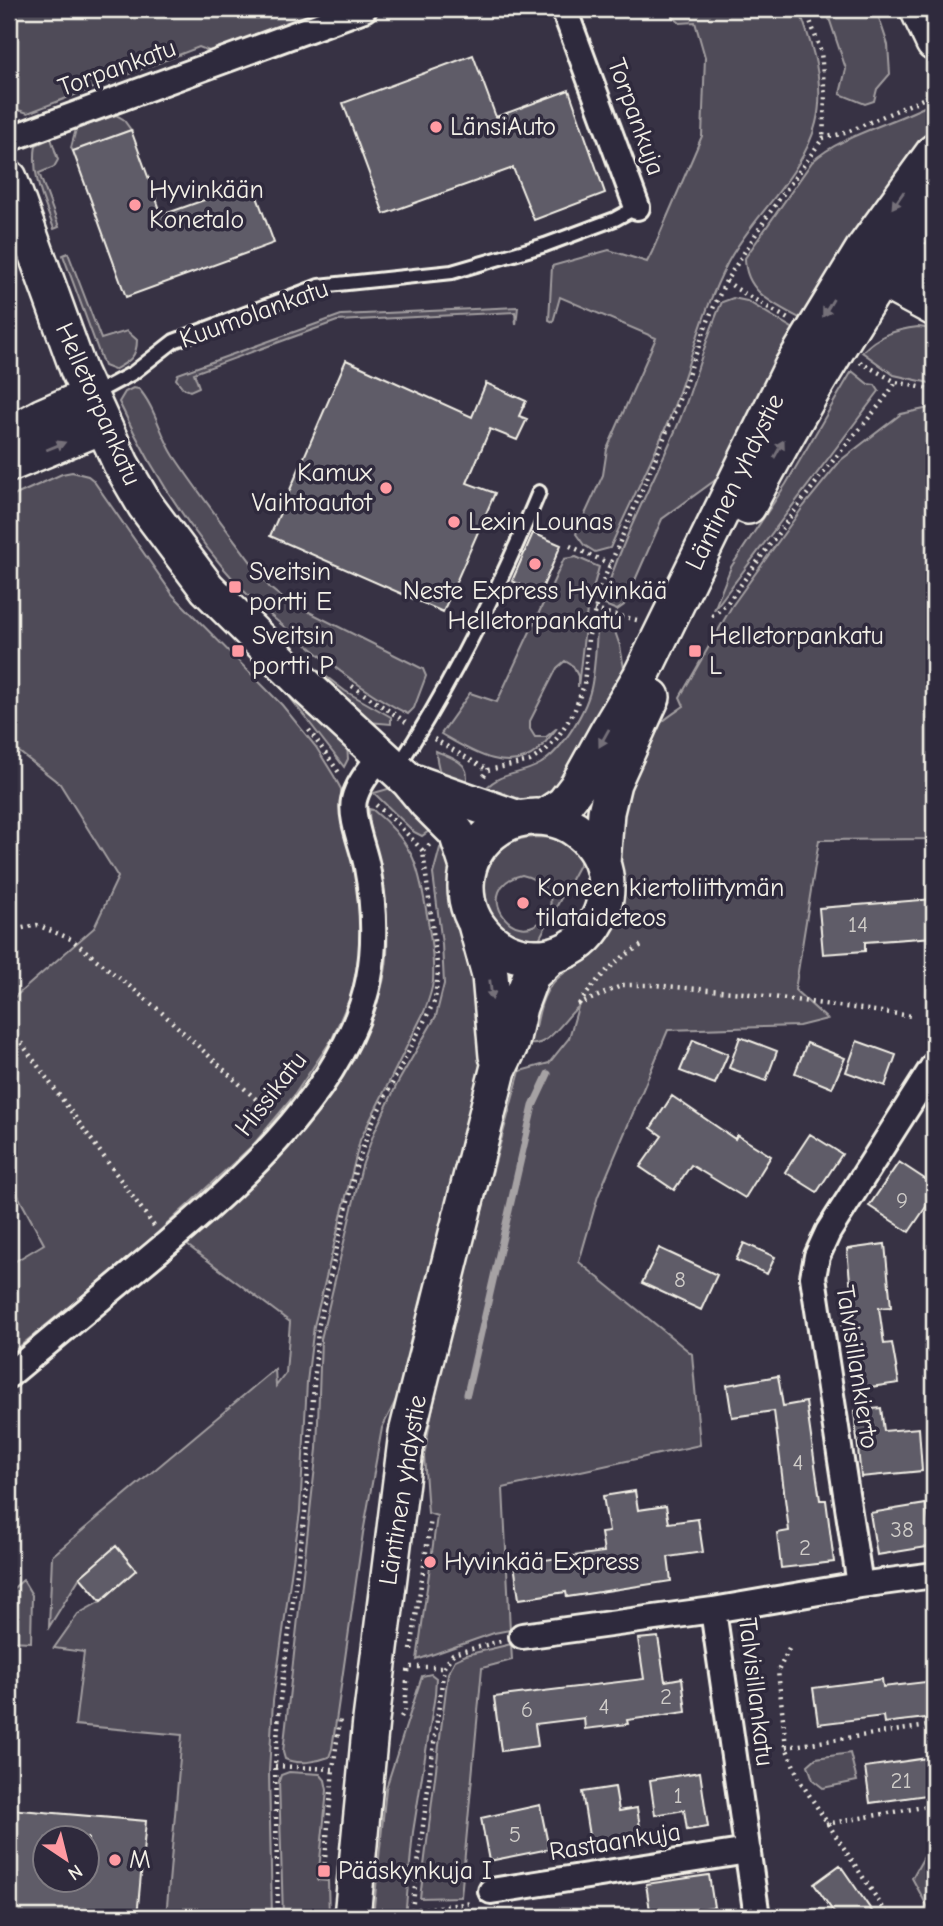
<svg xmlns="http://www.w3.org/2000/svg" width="943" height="1926" viewBox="0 0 943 1926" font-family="'Comic Neue',sans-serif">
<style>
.green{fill:#504b59;stroke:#a29ea0;stroke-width:2;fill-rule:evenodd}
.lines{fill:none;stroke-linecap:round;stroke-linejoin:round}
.stream{stroke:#a6a2a4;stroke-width:7}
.building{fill:#5f5c67;stroke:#f4f1e8;stroke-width:2;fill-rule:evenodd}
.lane-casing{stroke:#f4f1e8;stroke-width:18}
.street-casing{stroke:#f4f1e8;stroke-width:30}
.secondary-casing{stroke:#f4f1e8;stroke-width:40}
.path{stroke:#f4f1e8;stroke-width:4.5;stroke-dasharray:2 5;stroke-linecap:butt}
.lane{stroke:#2f2a3d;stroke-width:12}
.street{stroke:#2f2a3d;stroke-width:24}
.secondary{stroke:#2f2a3d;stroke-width:35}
.oneway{fill:#747079}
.poi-dot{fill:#ff9aa2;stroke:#2f2a3d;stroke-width:2.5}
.labels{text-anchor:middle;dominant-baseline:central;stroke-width:7;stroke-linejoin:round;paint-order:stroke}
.number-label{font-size:23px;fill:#cfccc8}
.street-label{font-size:26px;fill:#f4f1e8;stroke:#2f2a3d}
.poi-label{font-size:26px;fill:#f4f1e8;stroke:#2f2a3d;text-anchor:start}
</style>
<rect width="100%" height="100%" fill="#373244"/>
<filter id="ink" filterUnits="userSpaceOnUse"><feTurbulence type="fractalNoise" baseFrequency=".0143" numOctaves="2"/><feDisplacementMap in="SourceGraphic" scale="14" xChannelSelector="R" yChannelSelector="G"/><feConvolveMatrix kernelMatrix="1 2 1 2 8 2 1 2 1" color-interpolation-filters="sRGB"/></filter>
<g filter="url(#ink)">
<path class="green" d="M9 9H337L214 53 199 47 28 113 18 110 9 83Z
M674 9H799C812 45 826 84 816 123 804 174 752 217 728 262 701 313 689 369 668 422 650 464 629 506 610 548L595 552 584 545 576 534 603 475 607 449 656 338 560 297 553 322 549 320 552 266 609 250 647 262 652 252 702 136 705 57 695 22 680 23 672 16Z
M826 9H876L888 45 890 74 877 89 874 101 865 104 840 94 846 69Z
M932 103 927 132 803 320C776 305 745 293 745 258L812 162C839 136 897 122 932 103Z
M116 115 123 119 131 130 73 151 71 148 76 129Z
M51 138 58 160 54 167 39 173 59 227 54 229C44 201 31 176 36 145Z
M68 253 101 339 127 331 137 340C137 358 128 362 114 370L104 366 63 255Z
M733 298 747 301 797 331 725 473 662 519 624 605 617 610 602 604C621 540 653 483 679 422 695 383 704 341 722 302Z
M518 307 516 325 515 312 337 321 194 373 199 387 190 391 183 388 176 379 178 374 341 315Z
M918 327 934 329V384L894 375 862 352C879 335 894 330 918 327Z
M852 371 868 384 875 385 879 391 714 610 731 567 786 484Z
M133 388 139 389C155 407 160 434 174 456 204 501 238 544 270 588L285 600 423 669 426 676 414 708 408 714C373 697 341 673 311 648 287 629 263 611 242 589 191 534 151 470 119 402L125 392Z
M934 407V839L819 840 795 990 827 1019 799 1026 668 1030 598 1196 579 1262 692 1354 700 1445 503 1488 510 1630 494 1633 417 1660 437 1516 428 1513 424 1456 432 1411 457 1302 520 1071 549 1063 569 1038 578 1007C564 1018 549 1048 529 1044L526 1039 528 1026 536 1027C539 1012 542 995 553 983 561 973 573 968 583 961 599 949 611 933 618 915 625 897 620 879 620 862 620 817 627 754 662 722 669 716 677 711 684 706L680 697 732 606 803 507 841 460 901 414Z
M72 472 88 476 93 480 173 595 282 705 316 747 334 776 341 789 342 806 359 892 361 942 352 993 332 1039 293 1097 254 1144 139 1250 9 1355V1265L44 1244 9 1179V1002L94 928 118 877 60 784 9 744V498L62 474Z
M576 557 599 567 587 610 578 687V676L573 666 565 661 557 668 530 721V729L535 737H546L557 728C551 735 545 744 538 750 508 776 469 750 441 734L470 693 497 702 564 559Z
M260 619 306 661 345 691 391 717V724L368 722Z
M606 619 611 620 620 646 626 679 557 792 533 805 520 807 479 796C500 769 515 778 540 764 562 751 588 709 592 683 595 666 596 647 597 629L600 622Z
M281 686 347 745 348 759 344 767Z
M436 751C457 760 473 763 465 790 442 780 438 777 436 751Z
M391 788 436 826 422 836 414 832 374 793Z
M369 809 373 810C388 822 402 837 411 854 423 876 435 956 433 981 432 992 428 1002 424 1012L360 1140 314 1326 307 1382 300 1512 273 1701 269 1772 272 1917H166L182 1735 75 1725 84 1652 54 1648 78 1614 101 1601 136 1570 116 1547 80 1577 49 1627 52 1556 275 1369 276 1386 286 1373 290 1322 187 1245C254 1184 319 1125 359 1043 373 1016 385 987 387 957 388 931 387 902 382 877 377 854 369 832 369 809Z
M539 837C561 838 569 843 581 861L538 941C478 943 466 857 517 840 524 837 532 837 539 837ZM522 875C541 879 561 898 544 918 513 952 470 887 522 875Z
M447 841 455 860V907L473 956 485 1066 403 1386 382 1428 363 1533 332 1749 329 1757C316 1762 298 1765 285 1759L283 1752 317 1449 321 1339 362 1166 374 1133 397 1084 436 1016 444 984 442 944 433 874 440 848Z
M23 1580 32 1595 31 1642 9 1641V1592Z
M511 1644 512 1660 482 1668 461 1897 420 1898 448 1673 455 1660 466 1655Z
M431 1674 436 1678 435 1695 413 1832 405 1917H373L386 1788 422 1676Z
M850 1753 857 1781 823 1788 813 1780 808 1765 816 1758Z
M289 1772 320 1774 325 1780 327 1790 318 1880 328 1881 329 1917H283L279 1781 281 1775Z
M934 1839V1917H933L912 1878Z"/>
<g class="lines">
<path class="stream" d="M467 1394 533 1106 548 1074"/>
</g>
<path class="building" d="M473 55 496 117 569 90 605 193 534 220 513 168 384 214 343 103Z
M131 130 162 215 252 183 274 243 126 297 73 151Z
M346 360 472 417 486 383 526 401 519 416 527 419 517 440 490 429 467 483 495 493 443 612 270 536Z
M533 533 561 545 540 593 512 581Z
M934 899V937L865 942V951L823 954 819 908Z
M740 1037 777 1051 766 1081 729 1068Z
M693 1040 728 1054 715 1084 680 1071Z
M857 1041 896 1055 885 1086 846 1072Z
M807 1043 845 1058 832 1088 795 1073Z
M672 1096 735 1139 737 1135 771 1156 745 1198 691 1165 674 1190 640 1167 662 1136 651 1128Z
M810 1134 842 1154 817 1192 785 1172Z
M899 1162 934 1185V1195L909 1232 869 1206Z
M744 1243 775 1257 767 1274 736 1260Z
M885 1244 891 1307 879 1308 884 1344 892 1343 899 1383 863 1388 860 1369 849 1371 842 1325 854 1323 847 1249Z
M659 1248 717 1275 701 1310 642 1283Z
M778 1376 783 1406 806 1402 820 1500H826L834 1562 781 1568 777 1533 789 1531 774 1411 732 1417 727 1385Z
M881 1408 884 1431 919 1428 922 1471 861 1477 854 1411Z
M635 1491 638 1510 666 1506 669 1523 698 1519 703 1552 668 1557 671 1581 567 1597 566 1592 519 1599 514 1564 604 1552 601 1533 609 1532 603 1496Z
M926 1504 933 1546 877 1555 870 1513Z
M116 1546 136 1570 101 1601 80 1577Z
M658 1637 665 1681 682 1678 686 1712 627 1720 628 1724 585 1729 584 1718 535 1724 538 1746 501 1751 494 1697 644 1679 638 1639Z
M882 1679 883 1687 934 1681V1717L884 1723 883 1716 818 1724 813 1688Z
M934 1757V1794L870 1803 865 1767Z
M700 1772 708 1827 687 1830 684 1810 655 1815 650 1780Z
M615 1787 619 1811 637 1808 641 1833 590 1842 582 1792Z
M540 1805 549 1849 489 1861 481 1818Z
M9 1809 146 1821 137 1917H9ZM46 1838H88V1880H46Z
M840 1865 876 1917H837L814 1884Z
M709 1875 714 1907 687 1910 688 1917H651L646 1884Z"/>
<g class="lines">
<g class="lane-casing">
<path id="lane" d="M92 395 133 373 174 341 319 286 452 272 545 245 615 219 637 207
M397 768C452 683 500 586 539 492"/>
</g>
<g class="street-casing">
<path id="street" d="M564 9 637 207
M9 139 364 9
M9 1375C51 1340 93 1305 135 1270 222 1198 347 1095 369 978 376 941 374 905 367 867 364 849 350 818 354 800 358 783 371 769 381 755
M860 1585 813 1277 817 1256 828 1232 934 1065
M713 1610 757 1917
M522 1636 713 1610 860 1585 934 1575
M491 1891 748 1851"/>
</g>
<g class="secondary-casing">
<path id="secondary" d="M918 9 934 43
M9 178 79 372 121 464 145 505 207 588 308 688 409 781 427 803 457 833 468 867
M877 250C903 250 913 256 934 269
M868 259 880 279 934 308
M9 435 43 416 89 396
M9 464 102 426
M748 506C803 400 867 298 934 198
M410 781 516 818
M546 816 564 804 577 787 608 731 641 676 792 367 863 250 934 152
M466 887a70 70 0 1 1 140 0a70 70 0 1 1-140 0Z
M602 863 606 812 613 783 652 697
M476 924 490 975 497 1056
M352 1917 371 1720 407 1433 498 1070 511 1043 519 1007 531 975 551 956"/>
</g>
<path class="path" d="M806 9 821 52 825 97 823 138
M9 105 13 115
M726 281 737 289 788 319
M860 362 896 382 934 390
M570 546 610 564
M594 610 637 620
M712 616 726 605C761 557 795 509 832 462 853 435 878 410 896 382
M352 686 406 722
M309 730 340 774
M434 739 488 770
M484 776 488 770 530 761 545 751 557 738 574 712 584 685 588 639 601 586 670 424 711 313 726 281 768 215 823 138 845 133 934 94
M376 805 397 823 423 851
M9 931 37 925 71 939 159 1010 271 1113
M579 1004C598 978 613 961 642 945
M578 1005 623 985H654L743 993 912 1016
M9 1018 14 1033 154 1226
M789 1649 778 1671 786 1747 800 1781 889 1917
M411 1650 431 1519
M408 1672 409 1667H444
M401 1717 405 1710 407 1681
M786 1747 934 1725
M275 1766 333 1769 340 1719H342
M826 1824 929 1806
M324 1871 333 1769
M411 1910 473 1903
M800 1911 802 1917
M278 1917 275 1766 280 1700 305 1512 318 1328 356 1167 372 1123 435 1000 438 972 423 851 431 843
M411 1917 444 1667 453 1654 501 1641"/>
<use href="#lane" class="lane"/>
<use href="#street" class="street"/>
<use href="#secondary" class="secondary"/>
</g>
<defs><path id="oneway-solid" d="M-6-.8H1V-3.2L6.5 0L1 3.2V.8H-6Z" transform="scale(1.75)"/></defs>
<g class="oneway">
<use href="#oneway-solid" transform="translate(898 200) rotate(125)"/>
<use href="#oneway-solid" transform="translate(828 308) rotate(121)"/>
<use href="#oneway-solid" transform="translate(56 446) rotate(-22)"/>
<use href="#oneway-solid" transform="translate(779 449) rotate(-61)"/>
<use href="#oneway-solid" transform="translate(604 738) rotate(119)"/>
<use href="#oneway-solid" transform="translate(491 990) rotate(83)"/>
</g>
</g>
<g class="poi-dot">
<circle cx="436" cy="127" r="7"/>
<circle cx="135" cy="205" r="7"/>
<circle cx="386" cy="488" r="7"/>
<circle cx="454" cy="522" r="7"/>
<circle cx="535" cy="564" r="7"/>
<rect x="228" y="580" width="14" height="14" rx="3.5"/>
<rect x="231" y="644" width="14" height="14" rx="3.5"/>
<rect x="688" y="644" width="14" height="14" rx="3.5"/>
<circle cx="523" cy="903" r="7"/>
<circle cx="430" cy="1562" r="7"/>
<circle cx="115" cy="1860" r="7"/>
<rect x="317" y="1864" width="14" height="14" rx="3.5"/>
</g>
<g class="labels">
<g class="number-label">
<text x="858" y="924">14</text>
<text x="902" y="1200">9</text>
<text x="680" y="1279">8</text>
<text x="798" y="1462">4</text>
<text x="902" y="1529">38</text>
<text x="805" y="1547">2</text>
<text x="666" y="1696">2</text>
<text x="604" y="1706">4</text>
<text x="527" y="1709">6</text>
<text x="901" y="1780">21</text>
<text x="678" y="1795">1</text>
<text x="515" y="1834">5</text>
</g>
<g class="street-label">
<text transform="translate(117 68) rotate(-20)">Torpankatu</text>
<text transform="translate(636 117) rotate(70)">Torpankuja</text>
<text transform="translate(254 314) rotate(-20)">Kuumolankatu</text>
<text transform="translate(98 404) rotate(66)">Helletorpankatu</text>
<text transform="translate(735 482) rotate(-64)">Läntinen yhdystie</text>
<text transform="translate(271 1094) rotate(-52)">Hissikatu</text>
<text transform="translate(857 1367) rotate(81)">Talvisillankierto</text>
<text transform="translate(403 1490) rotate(-81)">Läntinen yhdystie</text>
<text transform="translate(756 1692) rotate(83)">Talvisillankatu</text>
<text transform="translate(615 1842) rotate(-9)">Rastaankuja</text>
</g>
<g class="poi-label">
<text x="450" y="127">LänsiAuto</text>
<text x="149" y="190">Hyvinkään<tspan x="149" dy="30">Konetalo</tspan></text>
<text x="372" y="473" text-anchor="end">Kamux<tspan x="372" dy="30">Vaihtoautot</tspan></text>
<text x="468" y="522">Lexin Lounas</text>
<text x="249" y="572">Sveitsin<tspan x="249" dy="30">portti E</tspan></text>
<text x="535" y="591" text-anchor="middle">Neste Express Hyvinkää<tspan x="535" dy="30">Helletorpankatu</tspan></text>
<text x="252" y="636">Sveitsin<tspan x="252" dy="30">portti P</tspan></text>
<text x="709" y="636">Helletorpankatu<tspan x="709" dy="30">L</tspan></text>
<text x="537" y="888">Koneen kiertoliittymän<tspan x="537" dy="30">tilataideteos</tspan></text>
<text x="444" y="1562">Hyvinkää Express</text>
<text x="129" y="1860">M</text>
<text x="338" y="1871">Pääskynkuja I</text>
</g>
</g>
<rect width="943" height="1926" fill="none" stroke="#2f2a3d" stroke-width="35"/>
<rect x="18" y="18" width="908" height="1891" fill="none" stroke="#f4f1e8" stroke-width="2.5" filter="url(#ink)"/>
<g transform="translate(66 1859) rotate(145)"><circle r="33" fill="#2f2a3d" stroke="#7e7a81" stroke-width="2"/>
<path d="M0-5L12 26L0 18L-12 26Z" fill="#ff9aa2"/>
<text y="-10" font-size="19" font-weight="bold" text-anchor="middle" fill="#f4f1e8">N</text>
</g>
</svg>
